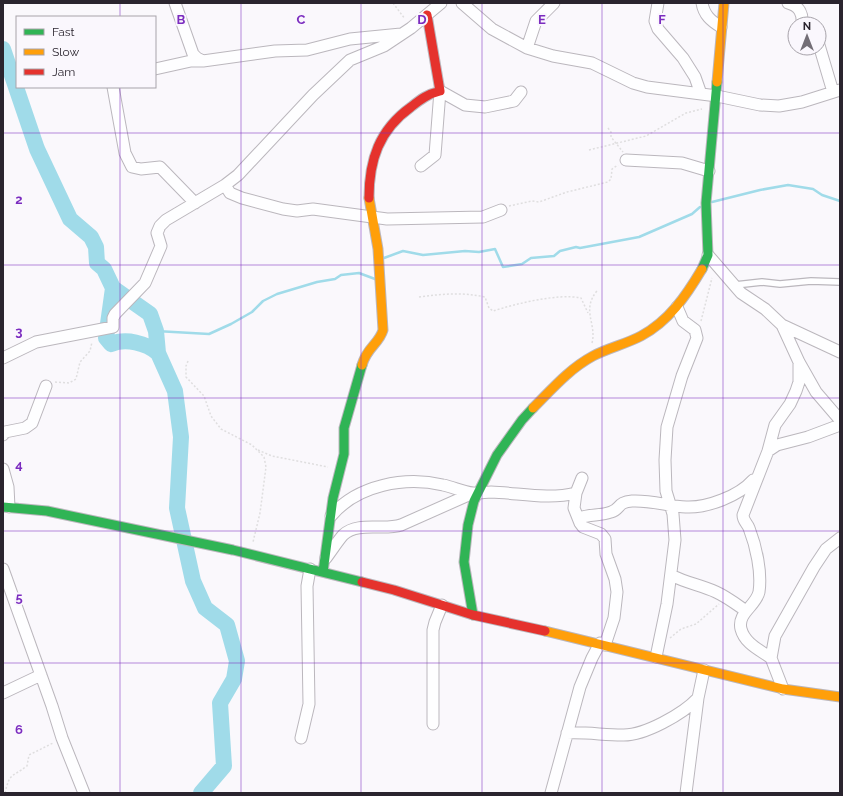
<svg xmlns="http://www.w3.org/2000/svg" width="843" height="796" viewBox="0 0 843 796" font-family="Raleway,sans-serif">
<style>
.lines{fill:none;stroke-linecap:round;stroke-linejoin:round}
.stream{stroke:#a0dbe9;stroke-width:2.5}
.river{stroke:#a0dbe9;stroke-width:16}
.lane-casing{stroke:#bbb7bd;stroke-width:8}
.street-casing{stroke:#bbb7bd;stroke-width:13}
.fast-casing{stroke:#bbb7bd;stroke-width:11}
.slow-casing{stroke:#bbb7bd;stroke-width:11}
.jam-casing{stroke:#bbb7bd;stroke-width:11}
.path{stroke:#dfdedf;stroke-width:1.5;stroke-dasharray:2 2;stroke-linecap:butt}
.lane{stroke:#fefeff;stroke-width:5.5}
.street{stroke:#fefeff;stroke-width:11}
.fast{stroke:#30b455;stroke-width:9}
.slow{stroke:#ff9f0a;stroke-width:9}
.jam{stroke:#e5322d;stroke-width:9}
.grid{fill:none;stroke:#7b2cbf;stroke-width:1;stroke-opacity:0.55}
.grid-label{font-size:13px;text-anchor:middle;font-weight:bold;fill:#7b2cbf;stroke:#faf7fd;stroke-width:4;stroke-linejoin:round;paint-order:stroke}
</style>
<rect width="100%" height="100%" fill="#faf8fc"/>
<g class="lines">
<path class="stream" d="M712 202 760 190 788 185 813 189 822 195 840 201
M384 258 403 251 423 255 465 251 479 252 495 249 503 267 522 264 531 258 554 256 560 251 576 247 580 248 639 237 692 214 700 207
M156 331 209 334 231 324 252 312 263 301 277 294 317 282 335 279 341 275 359 273 375 279"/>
<path class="river" d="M3 49 37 149 70 219 91 237 96 247 97 263 104 269 113 288 150 314 156 331 158 353 175 391 181 437 177 508 193 581 205 608 227 625 237 661 234 679 220 703 224 766 201 793
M113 288 106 338 111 344C126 338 146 343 158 353"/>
<g class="lane-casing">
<path id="lane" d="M735 285 762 282 780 284 811 281 840 282"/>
</g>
<g class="street-casing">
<path id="street" d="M175 3 193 54 197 58 203 61 275 51 307 50 350 39 401 34
M462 3 492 29 527 48 553 56 592 63 633 83 647 87 717 96 760 105 779 106 802 102 840 90
M658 3 655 21 658 29 683 58 695 77 701 94
M702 3C704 15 711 21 721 27
M788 3C799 6 803 13 802 24
M819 45 833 92
M527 48 536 21 554 3
M155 69 191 61H203
M113 87 125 153 132 167 141 169 160 167 195 203
M626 160 682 163 709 171
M421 166 435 155 440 91 465 105 485 107 514 101 521 92
M225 185 230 193 242 198 283 209 297 211 313 209 387 219 483 217 501 210
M708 255 741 293 765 309 782 325 799 362 816 392 840 420
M782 325 840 352
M3 358 36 342 113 327V318L115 314 145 283 161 246 157 233 160 226 166 220 225 185 238 175 313 95 350 60 384 46 411 28 441 3
M3 435 5 432 25 428 32 423 46 386
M768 451 777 445 808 437 840 425
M3 469 8 487 9 507
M582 478 576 493 574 508 580 523 583 527 601 534 605 539 606 554 615 579 617 592 614 618 605 645
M331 516C357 485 405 476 443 485 453 487 463 492 473 493 479 494 485 492 491 492 520 493 548 500 576 493
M579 518C590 514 601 516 611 512 621 509 617 502 632 501 651 500 668 506 686 507 707 508 739 496 753 480
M326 558C332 550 337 542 343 535 358 521 384 531 401 525L473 493
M3 569 52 706 62 738 84 793
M671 575C686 583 701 585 716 592 727 597 736 604 746 611
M656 657 667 604 675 540 673 514 666 491 665 460 667 427 682 376 697 338 695 330 683 321 677 307
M771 658C760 650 745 644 741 629 737 613 756 606 759 592 762 572 756 546 749 528 747 523 743 521 743 515L768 451 775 425 790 404 796 391 799 382V362
M783 689 771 658 775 636 814 567 826 549 840 538
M3 693 41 675
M433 724V630L435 622 442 605
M567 733C586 732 604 735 622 735 644 736 683 714 698 698
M301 738 309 704 307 586 310 569
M551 793 580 687 592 658 600 643
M686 793 698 698 704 670"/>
</g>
<g class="fast-casing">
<path id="fast" d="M702 269 708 255 706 203 717 82
M3 507 47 511 233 550 362 582
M323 572 333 498 344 454V428L362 365
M473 615 464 562 468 525 474 501 497 455 522 420 533 408"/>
</g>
<g class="slow-casing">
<path id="slow" d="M717 82 724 3
M362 365C367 347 379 344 383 330L378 249 369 198
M533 408C552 389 569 369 593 356 608 348 626 344 641 336 669 321 686 296 702 269
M545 631 783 689 840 697"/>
</g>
<g class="jam-casing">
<path id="jam" d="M369 198C369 160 379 130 411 107 421 99 428 94 440 91L427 15
M362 582 394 590 473 615 545 631"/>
</g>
<path class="path" d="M393 3 405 19
M608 128 611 132V137L623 152
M589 150 646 136 686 113 702 109
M509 206 532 201 539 202 567 192 608 182 611 179 612 169 618 165
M419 297C442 294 462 292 485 297L489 308 493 311C515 304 558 293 581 298L588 313
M701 321 712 278
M592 343C597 324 581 310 597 291
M188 361 186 366V377L204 396 211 416 221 429 252 445 264 457 266 467 260 513 253 542
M55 382 69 383 76 379 80 362 90 351 92 342
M258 450 272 456 328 467
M670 638 681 629 696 624 719 604
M5 793C10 772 11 778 27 766L29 755 53 743"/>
<use href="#lane" class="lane"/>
<use href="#street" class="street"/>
<use href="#fast" class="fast"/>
<use href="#slow" class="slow"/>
<use href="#jam" class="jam"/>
</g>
<path class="grid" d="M120 3V17M241 3V793M361 3V793M482 3V793M602 3V793M723 3V793M120 87V793M3 133H840M3 265H840M3 398H840M3 531H840M3 663H840"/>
<g class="grid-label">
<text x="181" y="24">B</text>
<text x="301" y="24">C</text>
<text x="422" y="24">D</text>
<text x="542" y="24">E</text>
<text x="662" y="24">F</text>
<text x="19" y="204">2</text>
<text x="19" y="336">3</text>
<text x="19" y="469">4</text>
<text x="19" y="602">5</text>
<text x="19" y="734">6</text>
</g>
<rect width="843" height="796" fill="none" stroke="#2a242e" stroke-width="8"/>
<rect x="16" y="16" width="140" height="72" fill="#faf7fd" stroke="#a7a3aa"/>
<rect x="24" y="29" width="20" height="6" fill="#30b455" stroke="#a7a3aa"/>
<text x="52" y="36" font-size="12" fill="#2a242e">Fast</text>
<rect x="24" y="49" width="20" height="6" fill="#ff9f0a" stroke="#a7a3aa"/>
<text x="52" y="56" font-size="12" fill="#2a242e">Slow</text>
<rect x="24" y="69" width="20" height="6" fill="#e5322d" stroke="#a7a3aa"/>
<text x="52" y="76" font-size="12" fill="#2a242e">Jam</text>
<g transform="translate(807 36)"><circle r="19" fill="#faf7fd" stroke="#a7a3aa"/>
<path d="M0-3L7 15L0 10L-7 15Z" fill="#736e76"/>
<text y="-6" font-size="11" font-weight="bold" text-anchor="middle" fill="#2a242e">N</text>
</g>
</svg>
